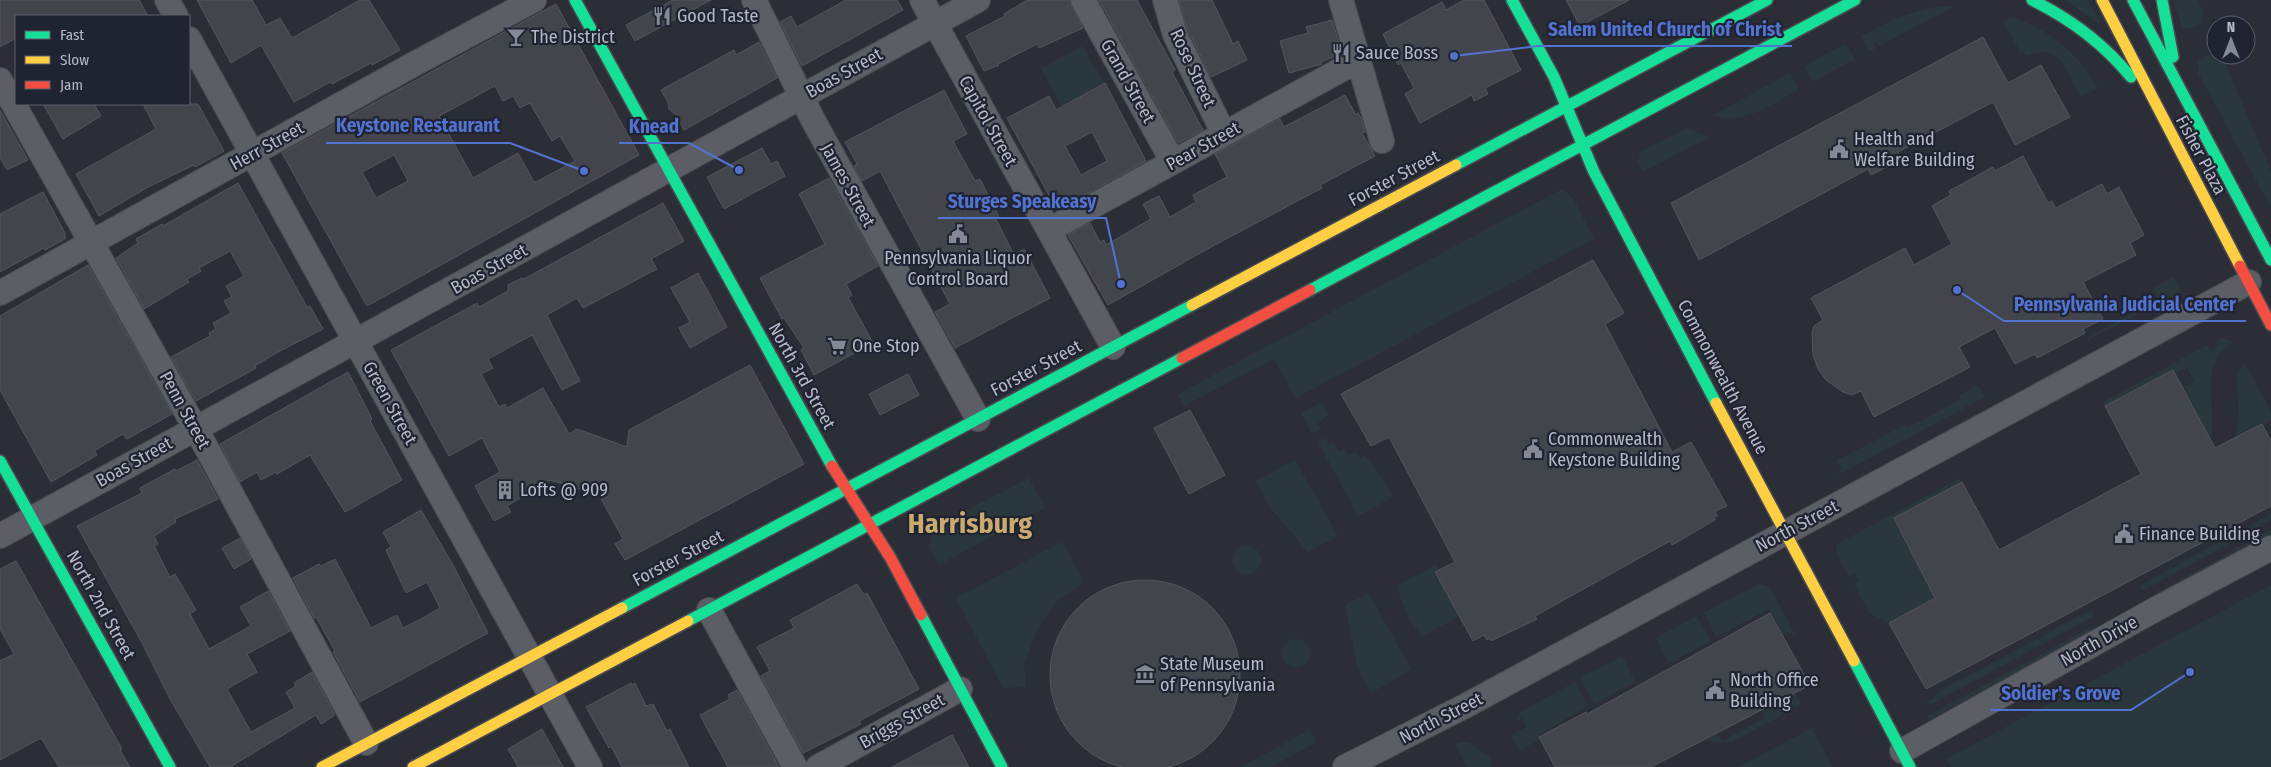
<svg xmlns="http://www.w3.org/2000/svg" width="2271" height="767" viewBox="0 0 2271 767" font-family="'Fira Sans Condensed',sans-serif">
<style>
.green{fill:#2a373d}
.building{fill:#43454d;stroke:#54565f;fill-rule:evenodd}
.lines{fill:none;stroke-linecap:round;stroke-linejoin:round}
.street-casing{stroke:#4a4b51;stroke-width:26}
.fast-casing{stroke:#4a4b51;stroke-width:14}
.slow-casing{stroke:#4a4b51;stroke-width:14}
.jam-casing{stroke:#4a4b51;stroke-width:14}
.street{stroke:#5c5e65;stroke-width:24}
.fast{stroke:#16e098;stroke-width:11}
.slow{stroke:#ffcf43;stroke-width:11}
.jam{stroke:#f24e42;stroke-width:11}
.labels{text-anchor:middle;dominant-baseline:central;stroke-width:4.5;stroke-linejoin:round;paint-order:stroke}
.poi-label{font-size:18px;fill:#b7b9c7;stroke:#202331;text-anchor:start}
.street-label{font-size:18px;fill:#b7b9c7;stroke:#202331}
.town-label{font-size:28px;font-weight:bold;fill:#c9aa6f;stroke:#202331}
.leader{fill:none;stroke:#5373d2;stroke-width:2}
.callout-dot{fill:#5373d2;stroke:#202331;stroke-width:2}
.callout-label{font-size:19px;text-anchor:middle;font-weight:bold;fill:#5373d2;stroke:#202331;stroke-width:4.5;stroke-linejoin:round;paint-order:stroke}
</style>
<rect width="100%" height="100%" fill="#2c2e37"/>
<path class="green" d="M2065 0H2088L2100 22V25Z
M2174 0H2198L2204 13 2202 23 2190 29 2182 28Z
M1938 6H1955L1879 46 1877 42 1873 44 1875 49 1869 51 1861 36 1898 17Z
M2012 18C2047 27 2081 56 2098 88L2080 97C2066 72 2061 41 2026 56L2023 51 2020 52 2003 21Z
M1846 43 1855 59 1813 82 1804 66Z
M1082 46 1105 83 1062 106 1041 69Z
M2208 54 2220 57 2224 61 2271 171V208L2198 73V62Z
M1790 73 1799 90C1771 104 1744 126 1713 115Z
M1687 129 1708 136V138L1643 172 1638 162 1641 151Z
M1562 189 1573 198 1594 239 1296 398 1274 359 1184 406 1178 394Z
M2174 277 2181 291 2088 340 2087 338 2159 299 2153 288Z
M2223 338 2234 342C2196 361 2218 408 2211 440L2183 387 2194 381 2187 368 2175 374 2173 370 2105 406 2103 402 2207 345 2210 350 2218 346 2216 341Z
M2245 363 2271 411V420L2235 438 2239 413 2236 374Z
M1978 385 1985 397 1838 475 1841 468 1837 460 1905 425 1907 428 1960 400 1959 395Z
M1322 402 1329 415 1318 423 1321 429 1312 434 1301 413Z
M1326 438 1329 445 1334 442 1339 452 1344 449 1348 455 1355 452 1361 458 1364 455 1381 476 1393 497 1358 516 1318 442Z
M1295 460 1338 536 1308 552 1272 510 1256 481Z
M1029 478 1045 508 939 565 929 547 933 530 943 522Z
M1960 478 1961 482 1894 518 1935 598 1889 623 1869 613 1854 584 1859 581 1855 574 1849 577 1836 551 1837 544Z
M2271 514V521L2142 591 2139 586Z
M2271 530V536L2156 598 2154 594Z
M1062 542 1084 582 1055 603 1038 628 1024 664 1026 687 1003 688 956 598Z
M1233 560a14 14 0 1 1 28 0a14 14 0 1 1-28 0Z
M1436 565 1459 616 1422 637 1408 617 1396 586Z
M1759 584 1770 587 1795 634H1783L1769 609 1716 637 1704 613Z
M2271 585V767H1951L1946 759Z
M1369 593 1411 670 1371 693 1358 669 1345 605Z
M2091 610 2094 616 1932 704 1924 703 1935 698 1936 693Z
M1697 616 1711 641 1669 663 1656 638Z
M2090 628 2093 632 1929 720 1927 716Z
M1282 653a14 14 0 1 1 28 0a14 14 0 1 1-28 0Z
M1622 656 1635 682 1594 704 1580 678Z
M1575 682 1588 706 1540 734 1539 740 1519 751 1511 735 1526 727 1522 718 1516 721 1520 712Z
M1795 693 1801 703 1799 706 1732 742H1710L1708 739 1717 734 1722 741 1765 718 1761 710Z
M1812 728 1833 767H1738Z
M1310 730 1317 742 1271 767H1240Z
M1460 742C1472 742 1477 746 1484 755H1488L1493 765 1490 767H1467L1455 745Z"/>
<path class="building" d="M0 0H139L148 16H16V38L0 47Z
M197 0H252L266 25 280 18 292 38 360 0H369L400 50 372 65 371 63 332 84 330 82 294 102 261 45 231 63Z
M673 0H711L635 41 626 25Z
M846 0H897L903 10 802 66 780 22 791 16 797 27Z
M1027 0H1069L1083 28 1039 48 1037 44 998 64 999 65 984 71 966 36 1005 16 1004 14Z
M1099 0H1137L1175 70 1172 72 1203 130 1178 143Z
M1179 0H1212L1233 44 1238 41 1247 60 1211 77 1187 28Z
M1464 0H1484L1521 70 1485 88 1488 94 1474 101 1472 95 1420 123 1405 94 1414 88 1401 63 1398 65 1383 34 1442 2 1446 10Z
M1566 0H1629L1580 26Z
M556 4 639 155 367 306 282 153ZM495 86 503 101 513 96 520 108 530 103 552 141 560 136 575 161 536 182H534L518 153 473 178 439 116ZM394 155 408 181 376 198 362 172Z
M1332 20 1342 53 1321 62 1322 64 1289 73 1280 41 1308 33 1306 27Z
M1983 37 2008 83 2041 65 2070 117 2015 145 1993 102 1898 152 1902 159 1871 175 1868 169 1699 260 1671 203Z
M759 42 777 78 684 130 675 114 669 109 668 102 661 90 734 50 736 55Z
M1105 83 1146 161 1057 210 1007 118 1049 96 1056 110ZM1092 132 1107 161 1081 175 1065 146Z
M944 90 967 134 953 141 975 181 980 179 999 217 996 219 1014 255 1024 249 1050 298 955 348 935 312 950 304 880 171 862 181 854 166 857 164 845 142Z
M1345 95 1356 115 1358 113 1361 118 1365 132 1362 133 1375 156 1320 185 1322 188 1211 247 1108 305 1068 235 1090 223 1100 242 1104 240 1106 245 1151 219 1143 204 1159 196 1170 217 1196 202 1193 195 1227 177 1215 154 1280 119 1284 127Z
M43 104H94L101 116 63 139Z
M143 104H198L224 151 195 167 194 165 150 186 99 216 76 174 156 129Z
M0 110 28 160 7 170 0 157Z
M762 148 771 164 777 161 785 176 724 209 707 177Z
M2023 156 2048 203 2052 201 2056 208 2102 184 2107 194 2119 187 2144 235 2130 243 2136 255 2083 282 2103 319 2083 329 2085 333 2037 358 2035 354 2015 364 1995 328 1959 347 1970 367 1874 417 1861 391 1852 395 1843 392 1826 380 1818 369 1813 355 1812 333 1814 326 1823 320 1811 298 1905 248 1914 265 1952 244 1932 206 1951 195 1949 191 1993 167 1995 171Z
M829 178 878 266 846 284 852 295 848 297 873 343 814 375 801 350 804 348 784 318 782 319 760 278 825 244 799 194Z
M238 183 307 307 310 306 323 329 278 352 255 366 256 368 196 401 171 357 210 336 209 333 216 329 213 323 231 313 224 301 232 297 226 286 244 276 230 251 199 268 201 271 187 279 189 282 144 309 116 258 138 243 136 239 162 224 163 226Z
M43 192 65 233V239L45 250 44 248 0 272V214Z
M663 203 684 241 651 259 657 269 583 308 577 298 547 315 580 381 562 390 532 335 488 359 493 368 481 374 499 407 505 404 507 408 543 388 569 434 577 429 627 447 629 430 750 365 804 464 625 560 615 544 623 539 599 495 550 480 507 506 511 512 494 521 475 486 500 472 482 438 449 456 391 350 477 303 479 307 508 291V285L522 278 524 279Z
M1593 260 1624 313 1605 324 1672 452 1691 442 1727 506 1715 511 1717 516 1714 517 1715 520 1672 545 1670 541 1535 616 1537 619 1491 641 1490 638 1487 640 1484 635 1473 641 1435 572 1455 562 1389 437 1371 446 1341 394Z
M88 265 172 414 127 439 123 434 94 451 97 455 51 482 0 390V316Z
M698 273 727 327 690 348 679 328 690 322 671 288Z
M2173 370 2215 448 2262 424 2271 441V506L1926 689 1889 623 1935 598 1894 518 1962 482 1999 550 2141 474 2105 406Z
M348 372 372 419 370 421 402 480 345 512 310 455 277 474 276 472 261 480 257 472 240 482 220 444Z
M908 374 919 395 880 415 869 394Z
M1190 410 1225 475 1189 494 1154 428Z
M197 460 218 499 175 519 176 522 154 536 158 544 154 546 170 577 175 574 196 610 190 614 209 649 251 626 240 607 268 591 290 631 247 654 257 672 227 689 251 732 295 708 286 692 296 686 294 683 312 672 335 715 321 724 316 715 230 767H210L170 699 141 641 77 526 142 493 140 488 175 469 176 471Z
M421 510 454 567 488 633 360 702 333 652 335 651 316 617 314 618 293 578 319 564 321 566 335 559 371 628 397 615 403 628 419 620 440 608 427 582 406 593 386 550 391 547 383 532Z
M240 538 251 559 234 569 222 548Z
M16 561 122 749 120 750 130 767H59L41 738 0 760V661L14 654 0 629V569Z
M1050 675a95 95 0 1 1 190 0a95 95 0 1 1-190 0Z
M857 584 864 595 867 593 919 689 859 721 861 724 803 753 761 676 770 671 757 647 794 628 790 620Z
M1770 613 1810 685 1651 767H1555L1539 737 1586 712 1587 714Z
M631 683 632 685 635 683 646 706 653 704 667 731 670 729 689 767H622L611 746 609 748 586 707Z
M737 690 779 767H728L708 730 700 715 730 699 728 695Z
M542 729 563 767H518L508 749Z
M952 735 969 767H892Z"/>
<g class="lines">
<g class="street-casing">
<path id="street" d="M167 0 176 16
M754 0 813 120 978 419
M922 0 1113 347
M1083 0 1173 162
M1165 0 1175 35 1224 134
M1341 0 1382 141
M189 39 590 767
M0 80 206 447 366 743
M1049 230 1357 61
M0 293 416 63 534 0
M0 536 978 0
M709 610 795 767
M1902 751 2156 609 2271 548
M818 767 960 689
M1345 767 1467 705 2249 282"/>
</g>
<g class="fast-casing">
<path id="fast" d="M575 0 832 466
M1512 0 1554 77 1594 172 1716 403
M2032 0C2071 19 2103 43 2131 77
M2133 0 2271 260
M2162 0 2173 57
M1456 165 1767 0
M1310 290 1855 0
M0 461 170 767
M622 608 1192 305
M921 615 1002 767
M688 621 1182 358
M1854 661 1910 767"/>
</g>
<g class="slow-casing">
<path id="slow" d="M2102 0 2240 266
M1192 305 1456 165
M1716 403 1854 661
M322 767 622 608
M413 767 688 621"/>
</g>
<g class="jam-casing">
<path id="jam" d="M2240 266 2271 325
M1182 358 1310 290
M832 466 890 557 921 615"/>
</g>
<use href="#street" class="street"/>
<use href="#fast" class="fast"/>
<use href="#slow" class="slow"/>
<use href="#jam" class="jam"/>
</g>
<defs>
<g id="restaurant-bare" transform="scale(1.5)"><path d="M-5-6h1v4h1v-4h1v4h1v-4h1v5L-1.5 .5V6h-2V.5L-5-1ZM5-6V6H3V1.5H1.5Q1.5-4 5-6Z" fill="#868895" stroke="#202331" stroke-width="2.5" paint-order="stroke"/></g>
<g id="bar-bare" transform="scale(1.5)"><path d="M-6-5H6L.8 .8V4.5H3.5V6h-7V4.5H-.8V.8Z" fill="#868895" stroke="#202331" stroke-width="2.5" paint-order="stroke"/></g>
<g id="civic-bare" transform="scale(1.5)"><path d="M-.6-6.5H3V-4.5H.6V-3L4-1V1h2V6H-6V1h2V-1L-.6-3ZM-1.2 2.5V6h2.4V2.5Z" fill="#868895" stroke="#202331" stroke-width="2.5" paint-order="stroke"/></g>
<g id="supermarket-bare" transform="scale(1.5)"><path d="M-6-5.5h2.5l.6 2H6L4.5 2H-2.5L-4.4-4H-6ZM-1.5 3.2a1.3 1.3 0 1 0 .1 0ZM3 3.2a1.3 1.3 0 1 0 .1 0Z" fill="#868895" stroke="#202331" stroke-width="2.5" paint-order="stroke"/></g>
<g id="building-bare" transform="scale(1.5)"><path d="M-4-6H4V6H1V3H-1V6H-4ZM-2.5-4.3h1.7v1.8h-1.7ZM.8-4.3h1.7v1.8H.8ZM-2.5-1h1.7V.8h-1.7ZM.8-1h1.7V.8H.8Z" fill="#868895" stroke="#202331" stroke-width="2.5" paint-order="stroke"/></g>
<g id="museum-bare" transform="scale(1.5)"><path d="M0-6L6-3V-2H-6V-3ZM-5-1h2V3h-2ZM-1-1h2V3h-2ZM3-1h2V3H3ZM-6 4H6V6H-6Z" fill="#868895" stroke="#202331" stroke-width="2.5" paint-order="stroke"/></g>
</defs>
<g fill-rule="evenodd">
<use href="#restaurant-bare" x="662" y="16"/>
<use href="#bar-bare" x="516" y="37"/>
<use href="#restaurant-bare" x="1341" y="53"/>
<use href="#civic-bare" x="1839" y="149"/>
<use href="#civic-bare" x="958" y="234"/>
<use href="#supermarket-bare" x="837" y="346"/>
<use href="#civic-bare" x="1533" y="449"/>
<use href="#building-bare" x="505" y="490"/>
<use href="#civic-bare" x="2124" y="534"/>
<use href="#museum-bare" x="1145" y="674"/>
<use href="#civic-bare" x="1715" y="690"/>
</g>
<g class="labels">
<g class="poi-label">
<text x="677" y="16">Good Taste</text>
<text x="531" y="37">The District</text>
<text x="1356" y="53">Sauce Boss</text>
<text x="1854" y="139">Health and<tspan x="1854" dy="21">Welfare Building</tspan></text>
<text x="958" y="258" text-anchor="middle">Pennsylvania Liquor<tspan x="958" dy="21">Control Board</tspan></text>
<text x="852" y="346">One Stop</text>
<text x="1548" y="439">Commonwealth<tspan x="1548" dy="21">Keystone Building</tspan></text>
<text x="520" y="490">Lofts @ 909</text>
<text x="2139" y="534">Finance Building</text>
<text x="1160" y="664">State Museum<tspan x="1160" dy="21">of Pennsylvania</tspan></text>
<text x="1730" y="680">North Office<tspan x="1730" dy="21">Building</tspan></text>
</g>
<g class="street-label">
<text transform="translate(1193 68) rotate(65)">Rose Street</text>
<text transform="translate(844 73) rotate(-29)">Boas Street</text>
<text transform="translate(1128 81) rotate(61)">Grand Street</text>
<text transform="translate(988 121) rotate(61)">Capitol Street</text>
<text transform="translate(267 146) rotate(-29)">Herr Street</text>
<text transform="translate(1203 146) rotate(-29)">Pear Street</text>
<text transform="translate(2201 155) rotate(62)">Fisher Plaza</text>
<text transform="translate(1394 178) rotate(-28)">Forster Street</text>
<text transform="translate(848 185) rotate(61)">James Street</text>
<text transform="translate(489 269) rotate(-29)">Boas Street</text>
<text transform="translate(1036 368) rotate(-28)">Forster Street</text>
<text transform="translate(802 376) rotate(61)">North 3rd Street</text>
<text transform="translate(1723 377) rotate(62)">Commonwealth Avenue</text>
<text transform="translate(390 403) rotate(61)">Green Street</text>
<text transform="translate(185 410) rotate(61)">Penn Street</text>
<text transform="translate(134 462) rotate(-29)">Boas Street</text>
<text transform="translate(1797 526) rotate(-28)">North Street</text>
<text transform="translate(678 558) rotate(-28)">Forster Street</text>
<text transform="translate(101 605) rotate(61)">North 2nd Street</text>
<text transform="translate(2099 641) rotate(-29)">North Drive</text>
<text transform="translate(1441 718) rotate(-27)">North Street</text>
<text transform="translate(902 721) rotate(-29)">Briggs Street</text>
</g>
<g class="town-label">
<text x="970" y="523">Harrisburg</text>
</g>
</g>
<path class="leader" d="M1454 56L1538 46H1792M584 171L510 143H326M739 170L689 143H619M1121 284L1106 218H938M1957 290L2004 321H2246M2190 672L2131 710H1991"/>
<g class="callout-dot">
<circle cx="1454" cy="56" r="5"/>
<circle cx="584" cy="171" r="5"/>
<circle cx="739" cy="170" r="5"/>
<circle cx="1121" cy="284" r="5"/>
<circle cx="1957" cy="290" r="5"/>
<circle cx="2190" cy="672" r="5"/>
</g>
<g class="callout-label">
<text x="1665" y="36">Salem United Church of Christ</text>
<text x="418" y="132">Keystone Restaurant</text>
<text x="654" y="133">Knead</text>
<text x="1022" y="208">Sturges Speakeasy</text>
<text x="2125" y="311">Pennsylvania Judicial Center</text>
<text x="2061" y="700">Soldier's Grove</text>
</g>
<rect x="15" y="15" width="175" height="90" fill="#202331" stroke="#5c5f6d"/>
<rect x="25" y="31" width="25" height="8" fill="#16e098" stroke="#5c5f6d"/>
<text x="60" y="40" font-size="15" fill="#b7b9c7">Fast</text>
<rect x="25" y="56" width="25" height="8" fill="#ffcf43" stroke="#5c5f6d"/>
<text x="60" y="65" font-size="15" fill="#b7b9c7">Slow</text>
<rect x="25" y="81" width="25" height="8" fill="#f24e42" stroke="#5c5f6d"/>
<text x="60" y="90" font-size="15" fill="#b7b9c7">Jam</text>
<g transform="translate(2231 40)"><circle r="24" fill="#202331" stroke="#5c5f6d"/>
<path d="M0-4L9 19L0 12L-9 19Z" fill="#868895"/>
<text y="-8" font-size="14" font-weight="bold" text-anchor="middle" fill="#b7b9c7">N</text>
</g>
</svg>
